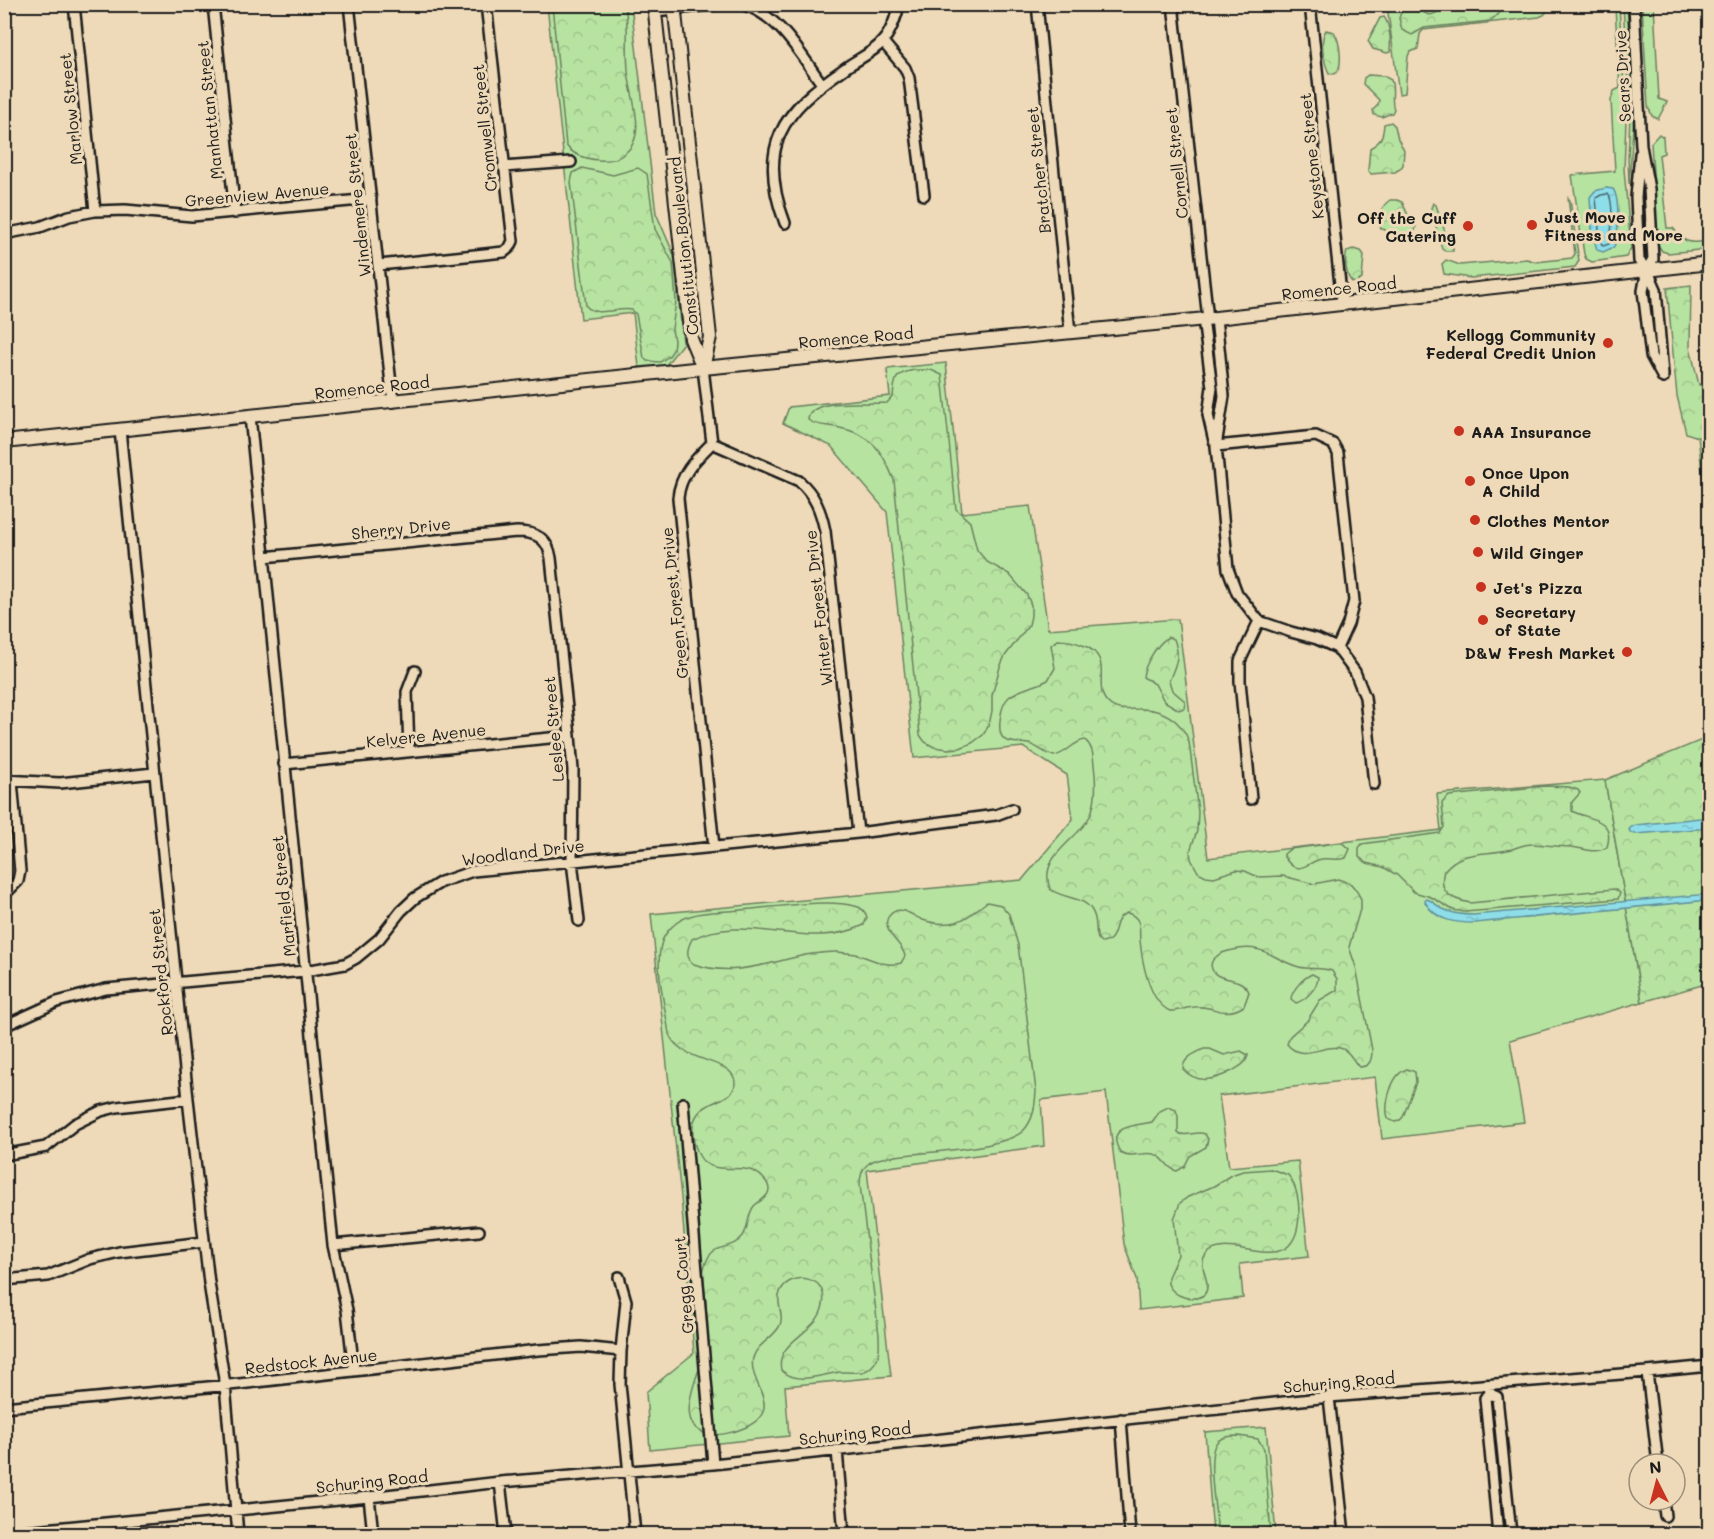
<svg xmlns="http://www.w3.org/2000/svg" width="1714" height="1539" viewBox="0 0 1714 1539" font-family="Mali,sans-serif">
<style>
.grass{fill:#b7e3a1;stroke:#6a805e;stroke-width:1.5}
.forest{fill:url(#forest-crowns);stroke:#6a805e;stroke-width:1.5}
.water{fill:url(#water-ripples);stroke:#609098;stroke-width:1.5}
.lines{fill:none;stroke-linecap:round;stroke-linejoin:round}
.shore{stroke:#4a6a6e;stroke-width:1.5}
.minor-casing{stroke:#1c1c1c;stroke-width:14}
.tertiary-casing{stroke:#1c1c1c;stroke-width:16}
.minor{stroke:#eedab8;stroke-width:9}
.tertiary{stroke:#eedab8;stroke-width:12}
.poi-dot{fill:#c8321e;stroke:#eedab8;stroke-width:2}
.labels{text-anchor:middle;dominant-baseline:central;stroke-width:6;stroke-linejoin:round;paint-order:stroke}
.street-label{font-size:16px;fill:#1c1c1c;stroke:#eedab8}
.poi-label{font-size:16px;font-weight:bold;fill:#1c1c1c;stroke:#eedab8;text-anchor:start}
</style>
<defs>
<pattern id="forest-crowns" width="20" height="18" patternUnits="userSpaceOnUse" patternTransform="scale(1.5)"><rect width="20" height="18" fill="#b7e3a1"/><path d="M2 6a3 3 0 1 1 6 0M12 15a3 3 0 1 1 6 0" fill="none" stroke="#9dc28a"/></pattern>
<pattern id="water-ripples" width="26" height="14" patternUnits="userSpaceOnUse" patternTransform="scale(1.5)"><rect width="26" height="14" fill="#8edeea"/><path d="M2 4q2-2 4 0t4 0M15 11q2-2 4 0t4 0" fill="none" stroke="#7abec8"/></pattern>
</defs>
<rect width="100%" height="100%" fill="#eedab8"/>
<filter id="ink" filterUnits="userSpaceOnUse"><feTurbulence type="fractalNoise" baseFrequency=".0167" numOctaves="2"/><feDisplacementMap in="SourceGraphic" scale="12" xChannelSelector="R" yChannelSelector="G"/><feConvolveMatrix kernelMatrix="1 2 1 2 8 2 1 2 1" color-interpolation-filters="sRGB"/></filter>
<g filter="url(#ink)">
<path class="grass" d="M547 5H631L656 213 674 255 683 343 666 365 639 367 633 313 581 319Z
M1387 5H1551L1544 15 1539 17 1423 30 1420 34 1418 49 1410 52 1408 56 1405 93 1399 94Z
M1590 5H1619L1626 120 1624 169 1631 248 1626 257 1592 262 1586 259 1584 254 1572 175 1615 171 1611 100 1614 91 1620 88 1615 8 1612 6 1593 7Z
M1623 5H1627L1634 114 1629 184 1628 158 1630 116Z
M1642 5H1654L1659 99 1667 102 1658 119 1652 116 1648 106Z
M1659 134 1663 137 1664 153 1659 155 1667 228H1673C1685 245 1691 243 1709 241V249L1668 253 1662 251 1658 245 1651 143Z
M1568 198 1570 200 1579 261 1575 267 1471 278 1444 274 1442 264 1446 260 1460 265 1527 259 1536 262 1572 258 1575 254Z
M1433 203 1436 205 1446 235 1453 238V251H1445L1442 249 1431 208Z
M946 363 962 513 1030 506 1048 629 1178 619 1208 858 1441 830 1437 794 1605 780 1642 1002 1510 1040 1524 1122 1382 1139 1375 1077 1219 1096 1229 1167 1298 1161 1309 1256 1240 1264 1243 1298 1139 1310 1137 1279 1124 1244 1106 1092 1041 1100 1044 1146 867 1170 891 1376 785 1386 789 1436 650 1450 646 1392 694 1353 681 1197 651 914 1022 880 1073 819 1067 775 1023 747 914 758 887 512 831 446 783 423 789 407 890 396 887 369Z
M1266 1427 1276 1534H1213L1205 1432Z"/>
<path class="forest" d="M552 5H625C629 27 626 48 628 70 629 94 649 135 625 153 617 160 609 161 599 160 587 159 573 156 566 145Z
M1502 5V11L1490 21 1424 28 1412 35 1402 30 1399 18 1402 10 1410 5H1416C1428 20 1434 16 1447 5Z
M1384 17C1390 24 1391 42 1390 52L1387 53 1373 49 1368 41 1380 18Z
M1326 30 1334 32C1340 41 1344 67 1335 74L1329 73C1324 63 1319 40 1326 30Z
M1368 75 1384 76 1391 80C1395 89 1390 99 1394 109L1392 113 1382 117 1374 115 1373 110 1378 105 1379 100 1363 84 1364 78Z
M1391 122 1395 126 1398 139 1404 150 1403 165 1400 169 1395 172 1371 174 1368 171 1370 148C1381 142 1383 137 1384 124Z
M582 168 613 175 638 168 647 174 655 229 673 263 676 301 672 329 674 341 673 350 669 356 660 362 647 361 644 358 636 314 632 310C618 307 597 318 586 306L571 182 573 173Z
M1390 200H1397L1402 202 1409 217 1416 226 1415 231C1404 236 1391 234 1381 228 1376 218 1381 206 1390 200Z
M1353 249 1361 251 1364 255 1362 279 1355 283 1352 282C1346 276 1344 260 1347 251Z
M1691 285 1690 347 1699 385H1709V530L1698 437 1686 433 1677 396 1667 288Z
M914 370H931L942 375 956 509 970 522 977 550 987 562 1009 574 1027 595 1031 605V616L1029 625 1005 656 1000 667 992 695V711L989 725 983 735 972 743 960 748 948 749 934 747 925 742 920 735 894 480C883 452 872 434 840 428 829 425 818 427 808 420 809 396 870 405 887 403L893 396C895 379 894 374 914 370Z
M1168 637 1174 639C1181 658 1175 665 1169 681L1172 690 1185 701 1184 708 1179 710 1164 701 1155 684 1143 677C1144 665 1157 644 1168 637Z
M1058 640C1068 640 1076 642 1085 646 1115 659 1091 687 1108 703 1117 712 1127 709 1139 709 1162 708 1182 720 1189 742L1198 812 1197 831 1190 851 1191 859 1198 872 1206 876 1214 877 1236 870 1245 871 1258 877 1283 876 1314 884 1338 879 1351 884 1356 890 1361 899V906L1349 947 1356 967 1372 1050C1372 1060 1370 1067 1359 1067 1353 1061 1351 1053 1343 1049 1324 1042 1303 1064 1287 1044L1290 1036 1307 1021 1320 1000 1337 990V979L1332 971C1321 967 1310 970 1299 967 1273 960 1265 943 1233 950 1227 951 1220 953 1216 957 1212 960 1210 964 1212 969 1217 983 1241 974 1249 992L1244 1006C1223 1019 1215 1005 1195 1007 1187 1007 1179 1011 1170 1011 1149 1002 1142 962 1140 940 1139 934 1141 927 1138 921 1135 916 1132 914 1127 913 1110 918 1121 940 1102 943L1098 939C1095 931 1097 923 1094 915 1087 895 1064 900 1050 889 1038 855 1077 842 1090 816 1097 800 1096 782 1094 765 1093 755 1093 747 1085 740 1072 742 1067 754 1054 756 1044 754 1038 746 1029 744 1021 742 1012 744 1005 740 995 733 1001 704 1009 697 1020 688 1036 687 1048 680L1055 668 1051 645Z
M1709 737V983L1642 1002 1605 780Z
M1545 786 1569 787 1578 790 1580 793 1572 802V811C1588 820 1616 817 1607 847 1595 855 1584 848 1571 847 1559 847 1547 845 1534 844 1526 843 1519 847 1512 849 1487 856 1462 848 1444 871 1438 892 1450 899 1470 903L1614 889 1620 893 1618 899 1465 912 1453 910 1431 897 1414 892 1397 875 1383 867 1367 863 1359 857V848L1362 844 1440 833 1444 827 1442 803 1449 796Z
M1336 843H1342L1350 849 1346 858C1338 861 1330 858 1322 859 1307 861 1299 879 1284 857V854L1290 849Z
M987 902 1001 905 1009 914 1018 945 1036 1091C1035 1106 1034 1119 1024 1130 1007 1148 930 1152 903 1155 892 1157 877 1157 868 1164 861 1169 860 1177 860 1185L879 1335C879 1345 881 1358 872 1366 863 1376 853 1371 841 1372 822 1374 798 1386 781 1370 775 1344 811 1334 820 1314 838 1273 784 1268 779 1296 777 1306 785 1317 779 1327 772 1339 757 1344 753 1358 747 1384 787 1409 744 1428 733 1433 716 1437 704 1433 671 1421 703 1367 706 1346 709 1326 705 1294 703 1273 710 1237 728 1255 743 1236 749 1227 747 1215 754 1206 759 1201 768 1198 769 1190 769 1185 766 1181 763 1178 747 1160 722 1176 704 1162 698 1157 696 1149 694 1142 684 1094 736 1108 735 1082 734 1058 681 1064 669 1034 666 1009 651 957 665 935 671 926 680 919 690 916 705 911 724 912 740 910 773 908 824 898 855 906 861 907 865 911 867 917L864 925C808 953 747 911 692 939 687 949 686 954 691 963 744 983 786 951 838 952 844 953 850 953 856 954 871 958 885 968 901 963L905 956C902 944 892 940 888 929 886 925 886 919 889 916 900 903 912 916 923 920 931 923 942 924 951 923 966 921 975 910 987 902Z
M1312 974 1318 977C1318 987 1306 1000 1296 1003L1291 999C1292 990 1303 978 1312 974Z
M1204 1049H1210L1224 1055 1241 1051 1248 1055C1246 1064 1239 1067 1232 1071 1215 1080 1197 1085 1183 1069 1183 1058 1195 1053 1204 1049Z
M1407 1069 1415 1072 1416 1082 1403 1117 1399 1121 1395 1122 1388 1119C1384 1105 1391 1074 1407 1069Z
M1168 1107 1176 1110 1178 1116V1133C1187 1138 1196 1130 1205 1134L1208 1139 1206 1147 1190 1156 1184 1167 1177 1171C1167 1169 1165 1157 1154 1154 1143 1151 1131 1159 1120 1152 1104 1125 1136 1126 1152 1122L1160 1111Z
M1271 1169 1288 1175C1297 1186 1299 1199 1299 1214 1297 1287 1228 1228 1206 1255 1196 1268 1214 1282 1204 1295 1192 1302 1174 1297 1168 1284V1277L1178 1255 1174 1219 1180 1203 1188 1197 1214 1186 1231 1175 1243 1171Z
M1239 1436 1258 1439 1264 1449 1271 1534H1218C1217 1516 1205 1455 1217 1442 1223 1436 1231 1436 1239 1436Z"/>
<path class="water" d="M1606 188 1613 189C1620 199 1619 235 1614 247L1603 252 1597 250 1592 231 1590 197 1595 191Z
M1709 817V828L1636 834 1631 833 1629 830 1631 827 1636 825Z
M1710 894 1709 900 1475 923C1455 923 1436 921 1425 902L1426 899C1433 900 1436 906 1443 909 1453 914 1462 915 1473 915Z"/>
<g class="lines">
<path class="shore" d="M1608 194C1614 201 1612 234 1609 244L1603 246 1600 241 1596 198 1601 195Z"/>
<g class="minor-casing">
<path id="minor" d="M74 4 95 211
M213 4 235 213
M349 4 393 402
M741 4C779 14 800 54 822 84
M1037 4 1070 333
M1173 4 1208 319
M1310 4 1342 303
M1634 4 1641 146 1649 189 1653 259 1647 269 1643 291 1651 356 1663 378
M655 11 721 4
M883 42 905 68 909 78 924 195
M1640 154 1636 197 1639 261 1647 269 1656 289 1663 375
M503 167 571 162
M785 223C756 147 782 111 844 69 856 60 873 53 882 42 890 34 897 16 899 4
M4 234 40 227 69 216 95 211 125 210 192 216 371 199
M379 265 504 252 510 247 513 241 486 4
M1216 318 1224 396 1216 446 1228 569 1237 593 1259 621 1291 632 1317 639 1337 648 1355 672 1365 697 1374 784
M1203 319 1212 387 1208 415 1214 441
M703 368 712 443C696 459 680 474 678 498L714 847
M250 416 333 1245 347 1310 354 1371
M120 430 188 1099 209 1283 225 1385 238 1534
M712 443 799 481C815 495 821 511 825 531L858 833
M1216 446 1316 436 1333 444 1338 453 1354 601 1348 624 1337 648
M264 557 517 532C536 532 548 538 551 558L570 736 573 770 572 861 579 921
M409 751 407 692 415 671
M284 764 570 736
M4 780 60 783 154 773
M1251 799 1240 681V661L1259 621
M4 895 18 881 20 871 12 781
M4 1026 57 1002 106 989 305 971 345 964 356 958 379 939 401 911 415 898 441 882 473 871 858 833 996 815 1012 809
M683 1103 713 1464
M4 1155 46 1147 75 1124 101 1111 117 1107 188 1099
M333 1245 479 1231
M619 1277 626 1301 621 1351 620 1384 635 1534
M4 1280 48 1276 90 1259 119 1252 204 1242
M1647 1372 1658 1464
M1489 1385 1490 1394 1485 1398 1498 1534
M1490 1394 1497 1397 1511 1534
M1329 1397 1344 1534
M4 1407 239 1384 538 1350 581 1347 621 1351
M1121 1419 1130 1534
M837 1450 844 1534
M500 1482 506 1534
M369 1497 373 1534
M1663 1500 1665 1516
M4 1533 369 1497 500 1482 713 1464 1329 1397 1647 1372 1710 1366"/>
</g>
<g class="tertiary-casing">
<path id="tertiary" d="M654 4 691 339 703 368
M674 4 710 337 703 368
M4 442 703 368 1216 318 1710 263"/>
</g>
<use href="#minor" class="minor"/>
<use href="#tertiary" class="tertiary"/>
</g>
</g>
<g class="poi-dot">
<circle cx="1532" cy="225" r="6"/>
<circle cx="1468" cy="226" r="6"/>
<circle cx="1608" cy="343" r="6"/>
<circle cx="1459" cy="431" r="6"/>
<circle cx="1470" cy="481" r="6"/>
<circle cx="1475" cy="520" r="6"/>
<circle cx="1478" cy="552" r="6"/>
<circle cx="1481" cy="587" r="6"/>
<circle cx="1483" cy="620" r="6"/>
<circle cx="1627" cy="652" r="6"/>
</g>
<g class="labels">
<g class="street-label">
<text transform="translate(1622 76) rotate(-93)">Sears Drive</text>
<text transform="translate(70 109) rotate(-96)">Marlow Street</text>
<text transform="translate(209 110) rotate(-96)">Manhattan Street</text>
<text transform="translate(484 128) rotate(-96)">Cromwell Street</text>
<text transform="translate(1311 156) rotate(-96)">Keystone Street</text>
<text transform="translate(1176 163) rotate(-96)">Cornell Street</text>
<text transform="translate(1038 170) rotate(-96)">Bratcher Street</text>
<text transform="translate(257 194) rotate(-5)">Greenview Avenue</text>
<text transform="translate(357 205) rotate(-96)">Windemere Street</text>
<text transform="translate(683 246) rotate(-96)">Constitution Boulevard</text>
<text transform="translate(1339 288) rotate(-6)">Romence Road</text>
<text transform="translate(856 337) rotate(-5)">Romence Road</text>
<text transform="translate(372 387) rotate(-6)">Romence Road</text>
<text transform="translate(401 528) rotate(-6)">Sherry Drive</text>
<text transform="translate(674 603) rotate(-96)">Green Forest Drive</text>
<text transform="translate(818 608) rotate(-96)">Winter Forest Drive</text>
<text transform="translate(553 729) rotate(-95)">Leslee Street</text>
<text transform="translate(426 735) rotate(-6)">Kelvere Avenue</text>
<text transform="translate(523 852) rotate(-7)">Woodland Drive</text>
<text transform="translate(283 896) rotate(-96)">Marfield Street</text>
<text transform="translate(160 972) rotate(-96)">Rockford Street</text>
<text transform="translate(683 1285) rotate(-95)">Gregg Court</text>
<text transform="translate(311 1361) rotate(-6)">Redstock Avenue</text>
<text transform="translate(1339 1382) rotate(-5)">Schuring Road</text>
<text transform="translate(855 1433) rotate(-6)">Schuring Road</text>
<text transform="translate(372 1481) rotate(-6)">Schuring Road</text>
</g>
<g class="poi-label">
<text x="1544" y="216">Just Move<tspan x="1544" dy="18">Fitness and More</tspan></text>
<text x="1456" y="217" text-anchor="end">Off the Cuff<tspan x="1456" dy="18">Catering</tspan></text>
<text x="1596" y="334" text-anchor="end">Kellogg Community<tspan x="1596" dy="18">Federal Credit Union</tspan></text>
<text x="1471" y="431">AAA Insurance</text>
<text x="1482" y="472">Once Upon<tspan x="1482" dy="18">A Child</tspan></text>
<text x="1487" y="520">Clothes Mentor</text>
<text x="1490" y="552">Wild Ginger</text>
<text x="1493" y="587">Jet's Pizza</text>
<text x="1495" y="611">Secretary<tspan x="1495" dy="18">of State</tspan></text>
<text x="1615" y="652" text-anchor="end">D&amp;W Fresh Market</text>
</g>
</g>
<rect width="1714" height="1539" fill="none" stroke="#eedab8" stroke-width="24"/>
<rect x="12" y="12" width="1690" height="1515" fill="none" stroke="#1c1c1c" stroke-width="2" filter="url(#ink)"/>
<g transform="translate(1657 1482) rotate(354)"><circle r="28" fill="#eedab8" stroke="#9a8e7a" stroke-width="1.5"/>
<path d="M0-4.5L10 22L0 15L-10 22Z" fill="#c8321e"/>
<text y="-9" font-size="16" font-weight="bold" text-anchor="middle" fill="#1c1c1c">N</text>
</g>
</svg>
